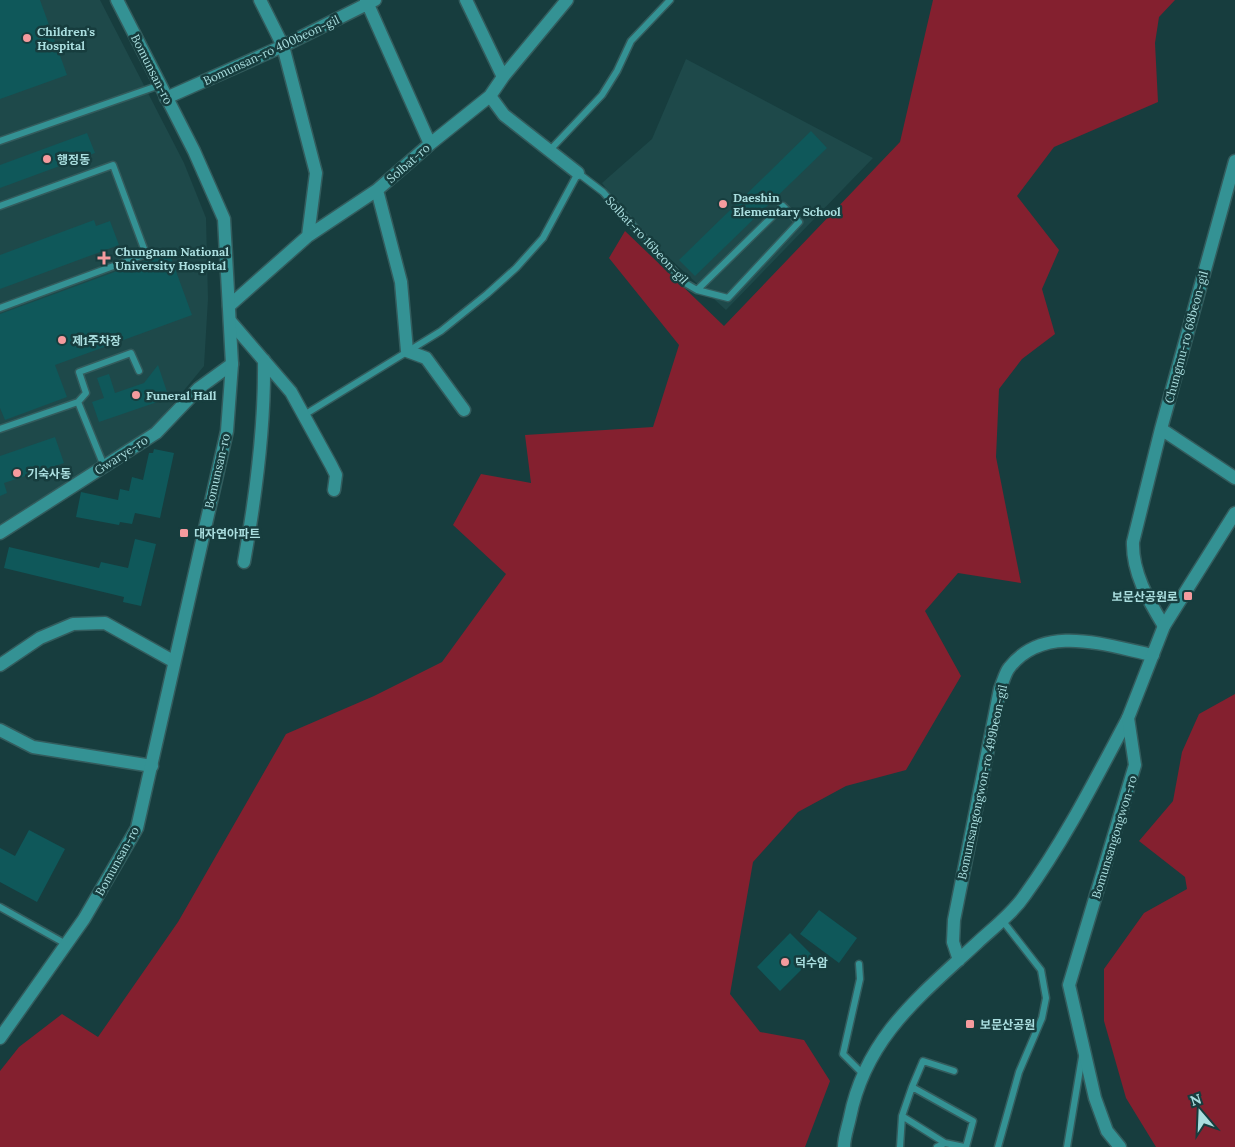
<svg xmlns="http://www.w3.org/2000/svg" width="1235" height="1147" viewBox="0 0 1235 1147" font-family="Lora,'Noto Sans KR',serif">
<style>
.built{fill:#1e494a}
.green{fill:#84202f}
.building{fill:#0f585a}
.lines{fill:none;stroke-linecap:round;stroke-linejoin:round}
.lane-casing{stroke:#335c5d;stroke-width:9}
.street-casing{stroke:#335c5d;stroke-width:15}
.secondary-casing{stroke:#335c5d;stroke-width:15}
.lane{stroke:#349294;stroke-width:6}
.street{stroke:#349294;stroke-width:12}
.secondary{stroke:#349294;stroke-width:12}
.poi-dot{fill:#f59b9e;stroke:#173d3e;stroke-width:2}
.labels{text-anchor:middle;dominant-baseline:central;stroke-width:5;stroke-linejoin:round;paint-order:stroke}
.poi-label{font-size:12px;font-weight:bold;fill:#aadedf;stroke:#173d3e;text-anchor:start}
.street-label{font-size:12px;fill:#aadedf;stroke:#173d3e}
</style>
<rect width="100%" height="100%" fill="#173d3e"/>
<path class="built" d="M0 0H100L184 163 206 218 208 299 204 366 153 428 0 524Z
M686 59 873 158 726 310 633 225 602 183 652 139Z"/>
<path class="green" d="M933 0H1175L1159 17 1155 43 1158 102 1054 147 1017 196 1059 250 1042 289 1055 334 1022 359 999 389 996 457 1021 583 958 573 925 611 961 676 906 770 846 786 798 812 753 862 730 994 760 1032 804 1040 830 1081 805 1147H0V1071L19 1047 62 1014 98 1037 178 922 286 734 374 696 442 662 506 574 453 525 481 474 531 483 525 435 653 427 679 345 609 258 625 231 724 326 900 142Z
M1235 694V1147H1156L1126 1098 1104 1021V969L1144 913 1187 889 1185 877 1139 841 1173 801 1182 752 1199 714Z"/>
<path class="building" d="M0 0H40L67 75 0 99Z
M811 131 827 148 695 276 679 260Z
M87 133 95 153 0 188V165Z
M94 220 96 226 110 221 119 245 0 289V255Z
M169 252 192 315 55 365 67 397 5 420 0 408V314Z
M158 365 169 398 99 422 92 402 104 398 97 378 109 374 115 393 144 383Z
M55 437 64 463 4 483 7 493 0 496V456Z
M154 449 174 453 160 518 135 513 132 524 120 522 119 525 76 517 81 492 118 500 120 489 129 491 132 477 143 480 149 453H153Z
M135 539 156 544 141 606 123 602 124 597 4 568 9 547 99 568 101 562 128 568Z
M29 830 65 849 37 902 0 882V848L15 856Z
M819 910 857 938 839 963 800 934Z
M790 933 814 957 780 991 757 967Z"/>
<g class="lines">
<g class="lane-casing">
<path id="lane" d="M0 141 160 85
M550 150 602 95 617 71 631 41 670 0
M0 206 113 165 146 254 0 308
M78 402 86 393 79 372 131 353 139 371
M304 415 441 331 487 294 516 268 543 238 578 173 603 192 685 283 697 290 783 206 799 222 728 298 697 290
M0 429 78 402 104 466
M0 907 66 944
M859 964 860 979 843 1054 863 1074
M912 1087 923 1061 954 1071
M902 1116 945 1143
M900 1147 902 1116 912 1087 973 1121 966 1147
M937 1147 945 1143 964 1147
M998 1147 1019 1072 1042 1018 1046 998 1041 970 1002 920
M1067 1147 1082 1057"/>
</g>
<g class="street-casing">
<path id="street" d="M260 0 283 46 316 173 308 236
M366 0 430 144
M466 0 503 77
M490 96 504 115 578 173
M166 98 283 46 375 0
M1235 161 1161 429 1235 478
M377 190 401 282 407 351 426 358 464 410
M229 306 308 236 377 190 430 144 490 96 503 77 567 0
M230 321 291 392 331 465 336 475 334 490
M1161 429 1133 542C1132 572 1148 600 1164 626
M0 533 156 433 199 388 232 364
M244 562C256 495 265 428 264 360
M0 665 40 638 73 624 105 623 173 661
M0 730 33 747 152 766
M959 960 953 942 954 920 1000 689C1003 682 1005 673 1009 668 1044 622 1107 646 1153 655
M844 1147C844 1137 848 1127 850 1117 866 1037 920 996 977 943 993 928 1012 914 1025 895 1065 840 1096 778 1128 718"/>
</g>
<g class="secondary-casing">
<path id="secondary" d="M0 1038 84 919 137 828 227 431 232 364 224 219 194 151 117 0
M1120 1147 1107 1131 1095 1098 1069 985 1135 765 1128 718 1164 626 1235 513"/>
</g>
<use href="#lane" class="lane"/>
<use href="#street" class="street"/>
<use href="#secondary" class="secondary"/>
</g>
<g class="poi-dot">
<circle cx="27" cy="38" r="5"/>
<circle cx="47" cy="159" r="5"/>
<circle cx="723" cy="204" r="5"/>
<path d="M101.5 250.5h5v5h5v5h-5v5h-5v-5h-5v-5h5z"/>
<circle cx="62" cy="340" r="5"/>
<circle cx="136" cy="395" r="5"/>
<circle cx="17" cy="473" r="5"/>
<rect x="179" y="528" width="10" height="10" rx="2.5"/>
<rect x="1183" y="591" width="10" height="10" rx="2.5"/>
<circle cx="785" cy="962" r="5"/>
<rect x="965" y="1019" width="10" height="10" rx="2.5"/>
</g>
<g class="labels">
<g class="poi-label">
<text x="37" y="31">Children's<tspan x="37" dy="14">Hospital</tspan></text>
<text x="57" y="159">행정동</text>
<text x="733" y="197">Daeshin<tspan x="733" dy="14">Elementary School</tspan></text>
<text x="115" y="251">Chungnam National<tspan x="115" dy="14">University Hospital</tspan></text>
<text x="72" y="340">제1주차장</text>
<text x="146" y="395">Funeral Hall</text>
<text x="27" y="473">기숙사동</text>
<text x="194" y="533">대자연아파트</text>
<text x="1178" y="596" text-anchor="end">보문산공원로</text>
<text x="795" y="962">덕수암</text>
<text x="980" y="1024">보문산공원</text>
</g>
<g class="street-label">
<text transform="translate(271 50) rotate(-25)">Bomunsan-ro 400beon-gil</text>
<text transform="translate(152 69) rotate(63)">Bomunsan-ro</text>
<text transform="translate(408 163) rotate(-41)">Solbat-ro</text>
<text transform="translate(647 240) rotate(47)">Solbat-ro 16beon-gil</text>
<text transform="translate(1186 337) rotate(-75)">Chungmu-ro 68beon-gil</text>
<text transform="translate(121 455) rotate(-33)">Gwarye-ro</text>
<text transform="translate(217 471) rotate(-77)">Bomunsan-ro</text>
<text transform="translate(982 782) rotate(-78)">Bomunsangongwon-ro 499beon-gil</text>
<text transform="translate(1114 837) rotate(-73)">Bomunsangongwon-ro</text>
<text transform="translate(117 861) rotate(-61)">Bomunsan-ro</text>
</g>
</g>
<g transform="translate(1200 1112) rotate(341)" stroke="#173d3e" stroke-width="4" paint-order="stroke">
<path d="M0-4L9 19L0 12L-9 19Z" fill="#aadedf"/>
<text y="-8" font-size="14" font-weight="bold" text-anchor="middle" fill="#aadedf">N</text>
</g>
</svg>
